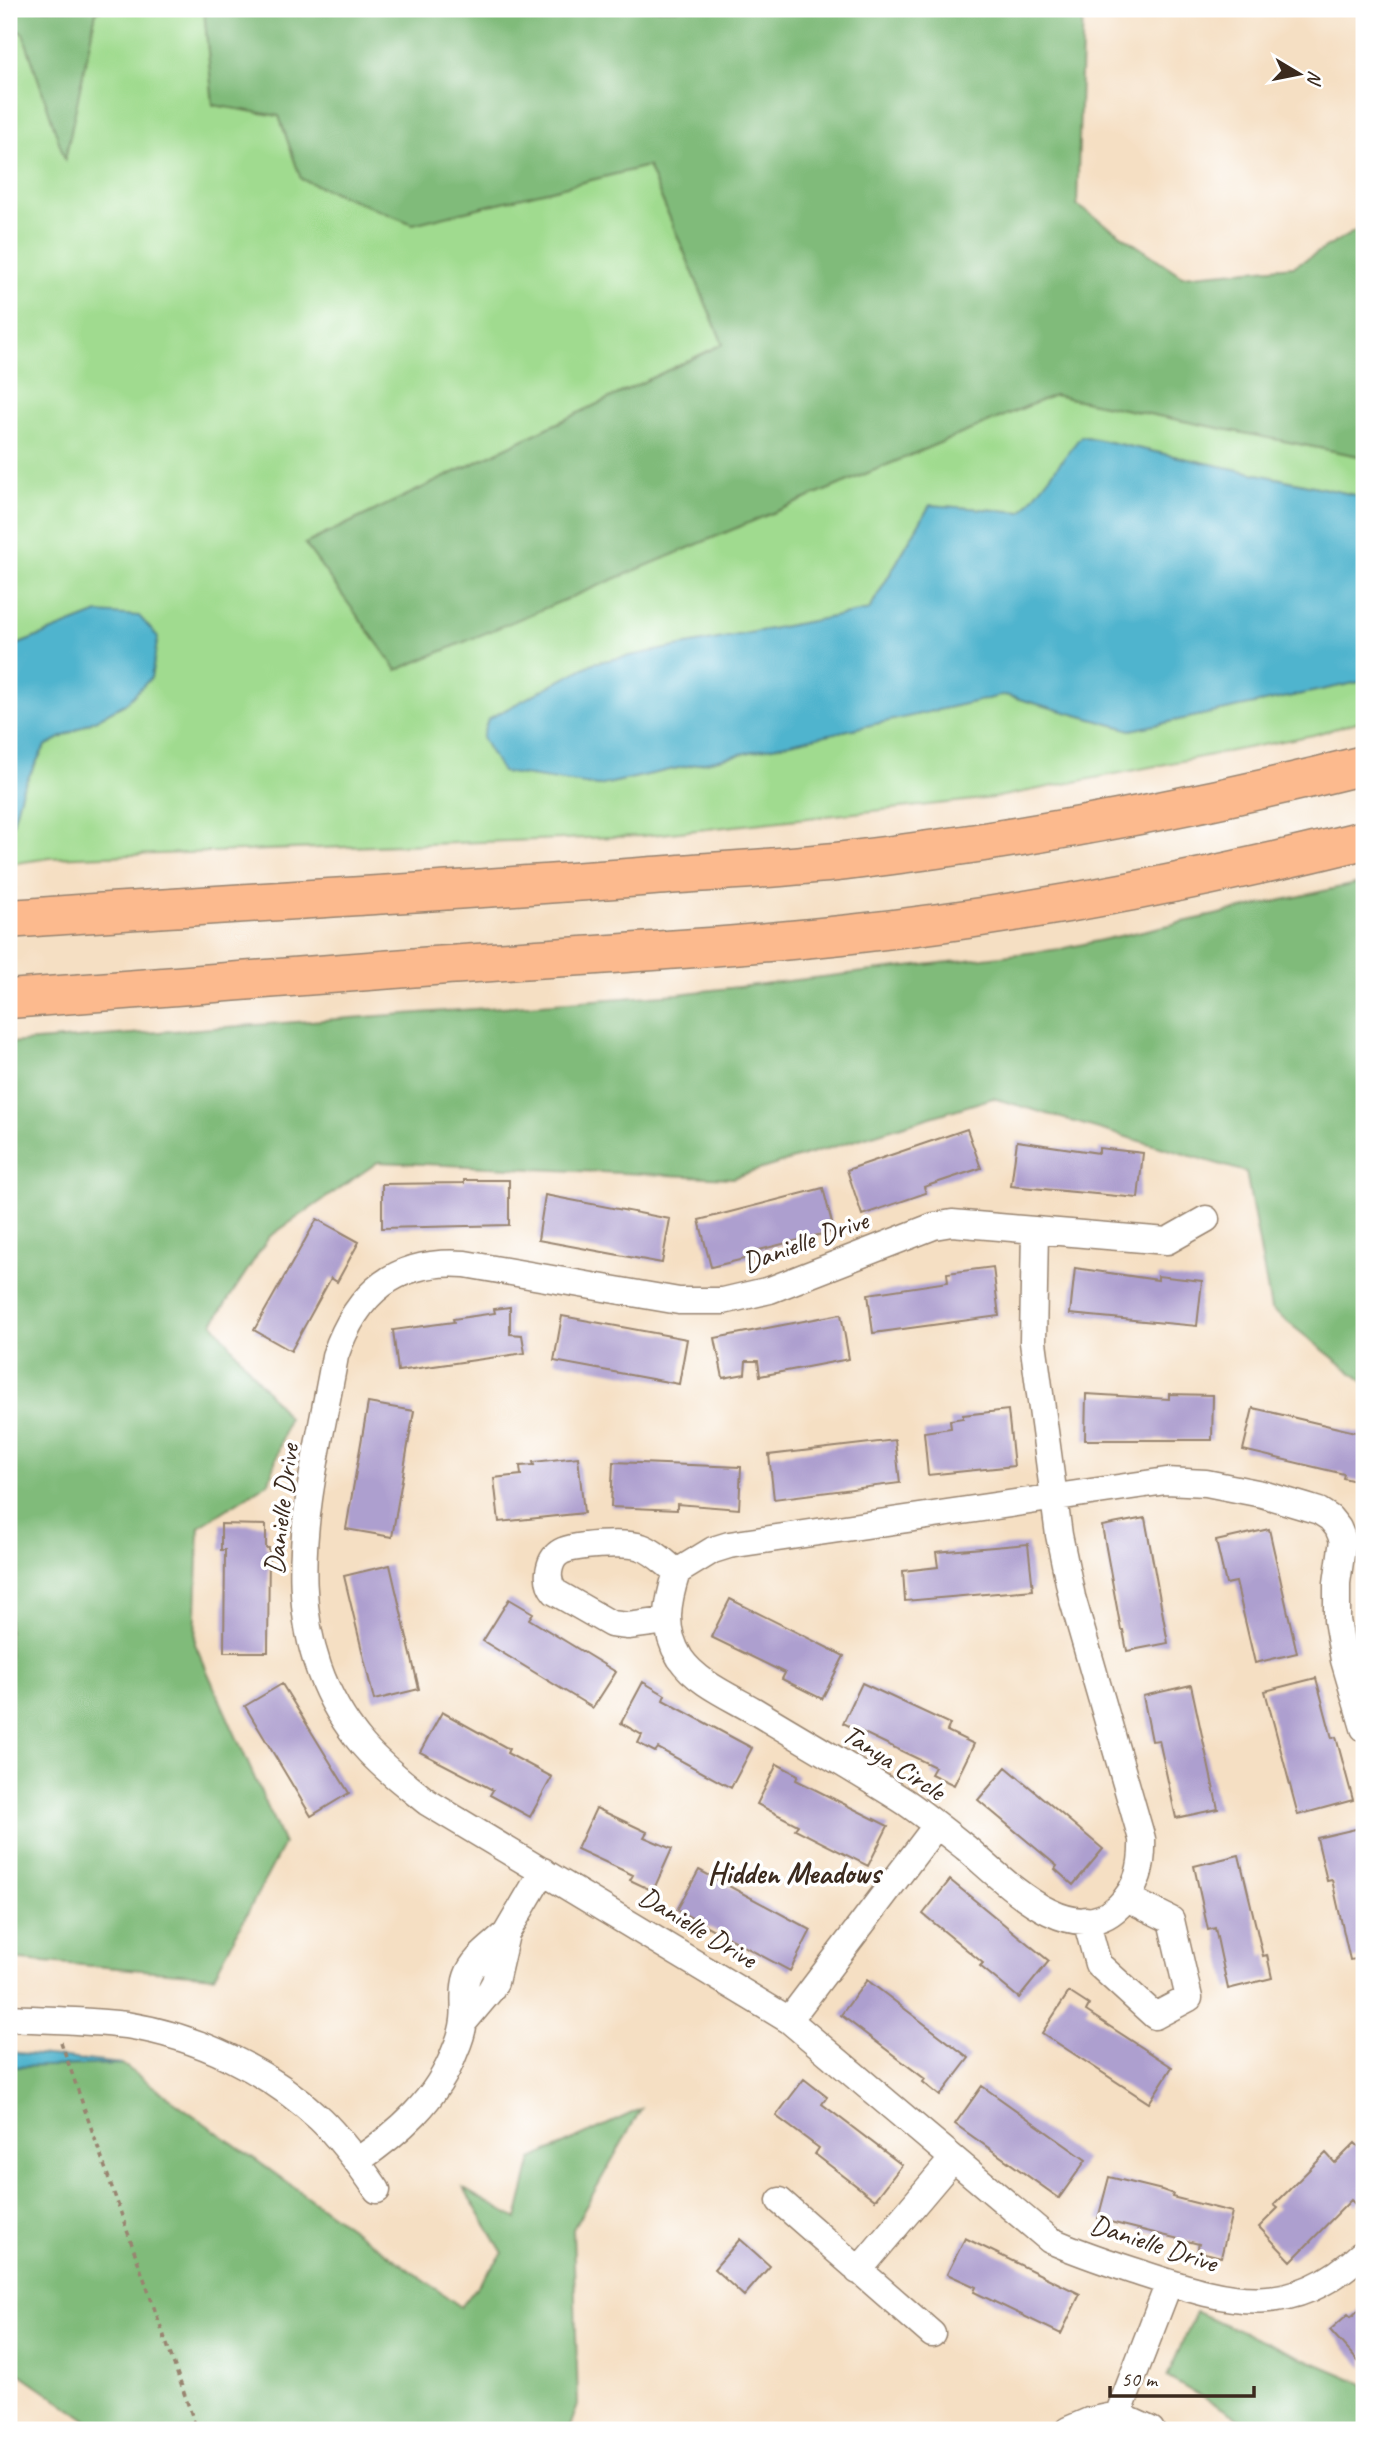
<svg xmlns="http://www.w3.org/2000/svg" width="1373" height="2439" viewBox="0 0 1373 2439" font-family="Caveat,sans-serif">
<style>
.green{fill:#a0db8f;stroke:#6e8256;stroke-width:2}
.forest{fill:#80bb7a;stroke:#5e724c;stroke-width:2}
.water{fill:#4fb4ce;stroke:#456f76;stroke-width:2}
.building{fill:#ad9fcf}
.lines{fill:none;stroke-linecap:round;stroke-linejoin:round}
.minor-casing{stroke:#988470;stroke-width:29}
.highway-casing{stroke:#988470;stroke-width:41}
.path{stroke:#988470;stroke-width:3.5;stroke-dasharray:5 5;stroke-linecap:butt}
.minor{stroke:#fff;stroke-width:26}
.highway{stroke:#fcba8e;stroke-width:38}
.labels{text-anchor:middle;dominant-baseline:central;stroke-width:7;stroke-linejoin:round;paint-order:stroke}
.street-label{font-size:28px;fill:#3b2a1e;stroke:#fff}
.neighbourhood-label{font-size:30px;font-weight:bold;fill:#3b2a1e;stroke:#fff}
</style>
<rect width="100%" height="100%" fill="#fff"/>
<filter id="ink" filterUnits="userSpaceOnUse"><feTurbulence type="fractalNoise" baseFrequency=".0143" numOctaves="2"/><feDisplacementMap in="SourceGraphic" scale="14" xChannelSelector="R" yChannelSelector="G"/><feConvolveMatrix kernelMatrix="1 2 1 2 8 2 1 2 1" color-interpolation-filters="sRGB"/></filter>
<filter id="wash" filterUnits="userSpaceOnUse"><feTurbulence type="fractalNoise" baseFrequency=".00686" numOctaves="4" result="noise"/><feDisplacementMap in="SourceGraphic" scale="28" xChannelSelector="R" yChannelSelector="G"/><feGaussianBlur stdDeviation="1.57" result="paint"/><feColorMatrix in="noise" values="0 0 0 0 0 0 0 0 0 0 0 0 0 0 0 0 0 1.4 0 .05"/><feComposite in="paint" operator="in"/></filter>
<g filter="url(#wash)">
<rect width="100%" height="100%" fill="#f5dfc3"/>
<path class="green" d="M102 9H204L213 105 279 116 301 179 413 224 648 166 723 344 305 544 397 670 1054 395 1364 457V497L1082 436 1022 512 930 505 869 610 593 663 598 786 1005 695 1131 730 1364 681V720L1313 735 993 798 642 836 50 858 9 864V837L22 789 45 746 125 704 98 613 9 648V28L23 33 65 158 96 12Z"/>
<path class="forest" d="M9 9H102L96 12 65 160 23 33 9 28Z
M204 9H1083L1077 205 1182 276 1294 266 1364 226V457L1054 395 397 670 305 544 723 344 648 166 413 224 301 179 279 116 213 105Z
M1364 882V1382L1271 1309 1246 1172 993 1098 732 1178 378 1162 269 1237 213 1323 288 1418 269 1482 199 1527 195 1644 284 1844 214 1976 9 1959V1043L678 994 1061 949Z
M122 2064 461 2307 503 2253 464 2189 517 2219 532 2159 641 2109 573 2229 578 2404 569 2430H102L9 2366V2067Z
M1196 2312 1364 2384V2430H1259L1167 2377Z"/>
<path class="water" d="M1081 436 1364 497V681L1131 730 1005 695 598 786 502 772 482 738 488 719 593 663 869 610 930 505 1022 512Z
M98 613 139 616 158 637 151 678 125 704 45 746 22 789 9 837V648Z
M9 2052 122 2064 9 2067Z"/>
<g id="blocks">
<path class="building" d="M967 1129 981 1168 924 1187 926 1193 862 1215 847 1170Z
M1017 1141 1099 1153V1148L1143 1153 1138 1198 1011 1186Z
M464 1180H509V1225L382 1228V1184L464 1183Z
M823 1188 834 1231 755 1251 756 1256 711 1267 699 1220Z
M545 1195 670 1219 662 1263 538 1240Z
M317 1219 359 1242 337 1282 331 1278 291 1351 254 1330Z
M993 1267 999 1316 873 1333 868 1294 948 1282 947 1273Z
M1075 1268 1158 1280V1276L1202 1281 1197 1326 1070 1314Z
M510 1307V1334L522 1335 525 1353 398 1371 393 1330 454 1322 453 1319 495 1313 494 1309Z
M841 1314 849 1359 760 1376 758 1361H746L745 1374 723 1378 715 1338Z
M562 1316 687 1339 679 1384 554 1361Z
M1086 1394 1169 1399V1394L1213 1395 1212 1440H1085Z
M368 1403 414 1411 392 1537 346 1529Z
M1253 1408 1364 1434V1483L1343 1478 1344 1474 1243 1450Z
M1008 1410 1014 1466 928 1475 924 1432 951 1428 950 1420 963 1418V1415Z
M895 1440 900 1483 774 1499 769 1455Z
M578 1457 584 1513 499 1522 494 1478 521 1475 520 1466 534 1465 533 1462Z
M613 1462 741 1467 739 1509 677 1504V1510L611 1507Z
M1145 1518 1168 1643 1127 1651 1123 1630H1121L1102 1526Z
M221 1524 266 1525V1548H269L268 1652H224L225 1550H221Z
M1269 1529 1297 1653 1255 1663 1236 1582 1226 1584 1216 1541Z
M1028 1544 1033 1590 905 1601 903 1571 938 1567 936 1552Z
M390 1565 419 1689 374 1700 344 1576Z
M509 1599 533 1613 529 1619 616 1672 593 1708 483 1641Z
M730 1599 844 1656 822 1699 782 1679 785 1673 711 1637Z
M1316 1678 1332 1738 1336 1737 1353 1800 1298 1815 1265 1691Z
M643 1682 665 1695 663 1700 752 1748 731 1788 658 1748 655 1752 638 1743 642 1735 621 1723Z
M862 1683 950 1724 947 1731 974 1744 954 1785 931 1774 935 1767 843 1723Z
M282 1684 349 1793 311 1816 245 1706Z
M1191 1685 1218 1809 1176 1818 1159 1740 1152 1741 1143 1696Z
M442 1712 509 1749 507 1753 552 1777 530 1817 490 1795 493 1790 420 1752Z
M777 1764 798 1775 796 1780 888 1826 868 1866 795 1829 798 1825 757 1804Z
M1006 1767 1103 1849 1073 1885 1055 1869 1057 1866 978 1800Z
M596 1808 647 1832 644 1837 672 1849 653 1891 630 1880 633 1875 577 1849Z
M1364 1827V1958L1350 1960 1332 1880 1327 1881 1317 1838Z
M1239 1855 1263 1956 1267 1955 1272 1978 1228 1989 1215 1928 1208 1930 1194 1866Z
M699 1870 811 1930 790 1971 677 1910Z
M950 1880 1049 1961 1019 1998 980 1966 983 1963 923 1914Z
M867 1980 969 2058 940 2096 923 2082 925 2079 841 2015Z
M1069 1992 1089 2005 1086 2011 1172 2067 1149 2103 1042 2033Z
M804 2079 827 2097 822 2104 902 2165 875 2200 815 2154 819 2148 776 2116Z
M982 2086 1086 2160 1059 2198 955 2124Z
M1355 2143 1364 2152V2197L1356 2205 1351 2200 1291 2261 1259 2227 1278 2208 1274 2205 1326 2153 1335 2163Z
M1109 2177 1162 2190 1173 2194 1172 2197 1232 2212 1221 2257 1197 2251 1199 2244 1098 2219Z
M965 2238 1080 2294 1061 2334 974 2292 976 2287 947 2274Z
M740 2239 770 2266 744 2296 714 2269Z
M1364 2305V2368L1330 2330 1348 2314 1351 2317Z"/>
</g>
</g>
<g filter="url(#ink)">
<use href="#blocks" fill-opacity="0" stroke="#988470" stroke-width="2"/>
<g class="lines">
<g class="minor-casing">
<path id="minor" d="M1206 1219 1167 1241 952 1223 934 1226 770 1290 723 1301H679L465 1264C396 1259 357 1292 335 1356 312 1489 265 1629 363 1745 382 1767 405 1784 427 1802L789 2020 1050 2240C1081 2254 1113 2264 1146 2275 1231 2303 1291 2320 1364 2252
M1035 1230 1033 1342 1059 1535 1072 1597 1142 1839C1143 1865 1138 1887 1119 1906 1071 1953 1001 1877 966 1848 947 1833 927 1817 907 1803 857 1771 804 1741 753 1710 729 1696 696 1682 680 1658 662 1629 667 1603 677 1572L713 1550 729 1545 1166 1481 1206 1483 1262 1494 1306 1507 1319 1511 1330 1518 1338 1528 1343 1540 1337 1583V1620L1344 1660 1364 1728
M666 1621 628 1626 611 1624 555 1592C550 1586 548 1580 549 1572 550 1565 553 1557 559 1553 571 1544 627 1542 641 1547 654 1551 666 1564 677 1572
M1086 1920 1098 1964 1155 2016 1189 1998 1171 1920 1127 1898
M9 2018C48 2020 87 2020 126 2025 197 2036 268 2070 320 2119 342 2140 360 2165 377 2190
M789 2020 936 1826
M464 2022 490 1991 495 1982 506 1934 543 1871
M357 2161C398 2133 437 2100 455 2051 459 2042 463 2030 464 2020 466 2006 462 1991 467 1977 473 1959 492 1947 506 1934
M780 2201 932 2334
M858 2271 952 2160
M1118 2415 1169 2283
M1118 2415 1151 2430
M1068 2430 1089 2421 1118 2415"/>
</g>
<g class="highway-casing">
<path id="highway" d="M9 919C223 903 438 893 653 876 717 871 781 868 845 861 1020 840 1193 808 1364 765
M9 999C150 988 292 977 433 966 573 956 712 949 851 934 1024 915 1195 882 1364 840"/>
</g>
<path class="path" d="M61 2042 197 2430"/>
<use href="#minor" class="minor"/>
<use href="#highway" class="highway"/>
</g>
</g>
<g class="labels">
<g class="street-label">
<text transform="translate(805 1241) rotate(-20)">Danielle Drive</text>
<text transform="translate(281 1509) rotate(-83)">Danielle Drive</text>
<text transform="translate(894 1762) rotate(33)">Tanya Circle</text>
<text transform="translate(698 1927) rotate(31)">Danielle Drive</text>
<text transform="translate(1154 2243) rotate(18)">Danielle Drive</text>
</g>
<g class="neighbourhood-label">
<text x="794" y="1873">Hidden Meadows</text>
</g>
</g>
<rect width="1373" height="2439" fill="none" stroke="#fff" stroke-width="35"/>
<g transform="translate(1299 74) rotate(100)" stroke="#ffffff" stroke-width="5" paint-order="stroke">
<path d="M0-5L12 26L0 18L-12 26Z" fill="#3b2a1e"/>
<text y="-10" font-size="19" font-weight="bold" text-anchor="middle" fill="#3b2a1e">N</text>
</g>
<path d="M1110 2386v10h144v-10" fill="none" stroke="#3b2a1e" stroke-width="3.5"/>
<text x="1121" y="2386" font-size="21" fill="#3b2a1e" stroke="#ffffff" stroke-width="5" paint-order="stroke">50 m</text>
</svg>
